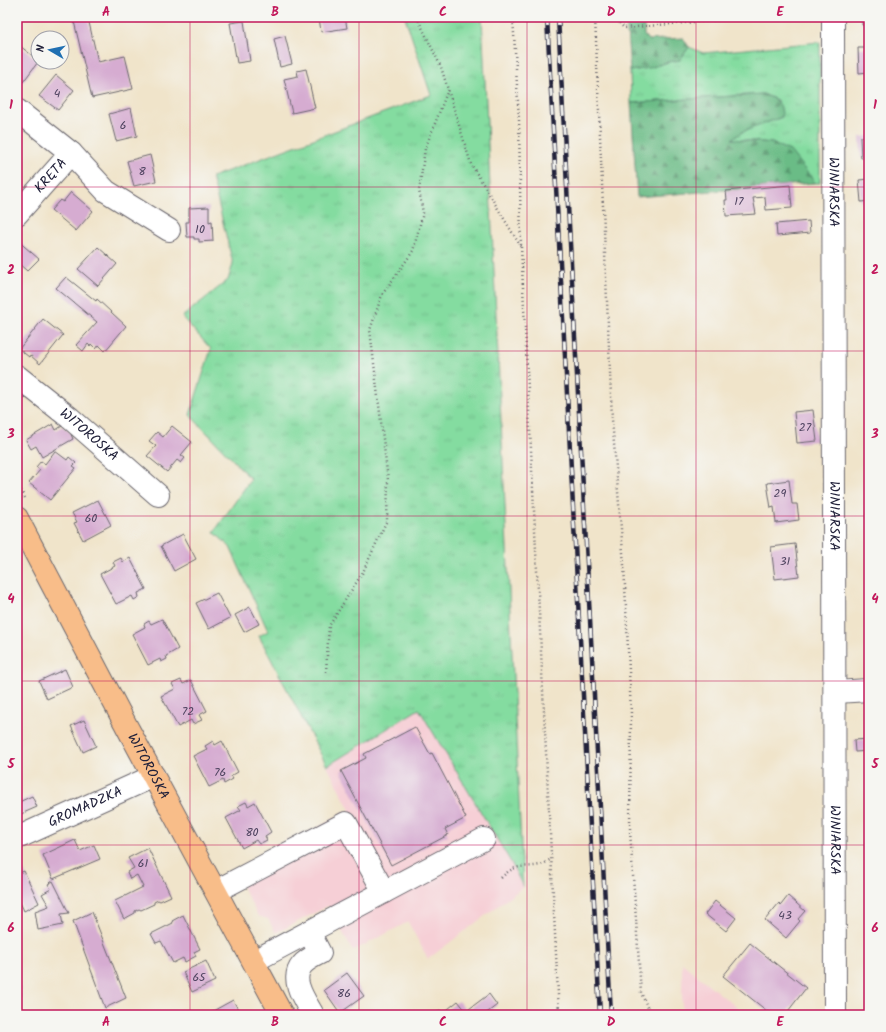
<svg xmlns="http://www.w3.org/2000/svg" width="886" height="1032" viewBox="0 0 886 1032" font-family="Kalam,sans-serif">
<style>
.built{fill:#f6cfd6}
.grass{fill:url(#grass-tufts);stroke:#537f6e}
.forest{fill:url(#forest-firs);stroke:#466f60}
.building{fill:#d6acd1}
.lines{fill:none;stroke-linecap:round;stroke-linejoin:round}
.minor-casing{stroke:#6a666d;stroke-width:24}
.major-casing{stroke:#6a666d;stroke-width:24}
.path{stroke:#6a666d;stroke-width:2.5;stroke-dasharray:1 3;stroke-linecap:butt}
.minor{stroke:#fff;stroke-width:22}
.major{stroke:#f8bd89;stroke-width:22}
.rail-casing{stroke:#22223b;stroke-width:4.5}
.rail{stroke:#f6f6f2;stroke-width:3;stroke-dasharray:9;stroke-linecap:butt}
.grid{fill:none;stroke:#c2185b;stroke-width:1;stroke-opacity:0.55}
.labels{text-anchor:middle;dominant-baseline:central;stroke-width:3;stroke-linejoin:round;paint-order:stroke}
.number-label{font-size:12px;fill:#4f4460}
.street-label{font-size:14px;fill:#22223b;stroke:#f6f6f2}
.neatline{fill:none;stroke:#c2185b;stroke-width:1.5}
.grid-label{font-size:13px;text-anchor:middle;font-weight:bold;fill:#c2185b}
</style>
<defs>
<pattern id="grass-tufts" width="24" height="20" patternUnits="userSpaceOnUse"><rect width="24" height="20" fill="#84dca0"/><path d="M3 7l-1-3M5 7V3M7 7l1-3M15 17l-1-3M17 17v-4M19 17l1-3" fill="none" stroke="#72bc8b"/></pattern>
<pattern id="forest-firs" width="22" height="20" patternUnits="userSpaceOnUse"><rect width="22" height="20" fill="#6bbc86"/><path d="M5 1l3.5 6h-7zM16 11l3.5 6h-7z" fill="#58986f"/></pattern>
</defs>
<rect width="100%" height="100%" fill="#f6f6f2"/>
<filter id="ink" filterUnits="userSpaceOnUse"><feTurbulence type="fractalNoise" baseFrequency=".025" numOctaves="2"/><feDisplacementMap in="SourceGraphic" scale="8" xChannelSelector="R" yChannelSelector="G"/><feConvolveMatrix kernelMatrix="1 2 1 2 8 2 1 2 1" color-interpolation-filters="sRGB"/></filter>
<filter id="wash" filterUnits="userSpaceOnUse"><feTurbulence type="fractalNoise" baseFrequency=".012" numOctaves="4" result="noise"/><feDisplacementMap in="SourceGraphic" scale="16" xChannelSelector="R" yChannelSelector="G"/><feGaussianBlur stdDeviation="0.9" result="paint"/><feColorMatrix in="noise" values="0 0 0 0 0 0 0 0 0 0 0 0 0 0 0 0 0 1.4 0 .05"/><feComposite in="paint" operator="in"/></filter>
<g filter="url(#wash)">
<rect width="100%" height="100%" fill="#f0e4ca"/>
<path class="built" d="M419 709 512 864 523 887 428 959 408 922 353 951 328 906 276 933 268 919 258 916 235 873 350 810 327 766Z
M682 963 746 1015H682Z"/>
<path class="grass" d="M405 17H482L523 887 512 864 419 709 327 766 259 636 268 631 230 547 214 532 251 479 190 415 211 349 182 317 228 280 233 264 212 177 431 95Z
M820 42V183H815L810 176 772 143 732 139 742 132 782 117 777 100 763 94 631 103 630 71 649 68 668 62 680 60 689 47 703 53Z"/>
<path class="forest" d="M626 17H644V35L648 40 683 38 689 47 680 60 668 62 649 68 630 71Z
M763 94C777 100 782 102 782 117L742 132 732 139 772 143 790 151 810 176 815 183 637 197 631 103Z"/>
<g id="blocks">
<path class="building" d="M73 17 88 18 98 62 125 56 133 89 92 98Z
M319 17H345L347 28 321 32Z
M862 17H869V25H862Z
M244 21 250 61 237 63 230 23Z
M285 36 292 64 280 67 274 39Z
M20 46 38 60V62L23 82 17 78V50Z
M858 48H869V72L859 73Z
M306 69 315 108 292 113 284 79 298 76 297 71Z
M56 75 74 90 58 110 39 96Z
M131 108 137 136 116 141 109 114Z
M869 136V157L861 158 860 137Z
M150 155 156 181 134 186 127 161Z
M17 170 22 175 17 181Z
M869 179V201L861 202 859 180Z
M790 185 792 208 766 210 765 197 753 198 756 214 726 216 725 200H727L726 191Z
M71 192 93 211 76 231 51 210 60 200 63 202Z
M209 207V222L212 221 213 241 199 242V239H194V237H187L186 222H189V208Z
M809 221 810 233 777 236 776 224Z
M17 240 39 259 27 271 17 262Z
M98 247 117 264 98 286 78 269Z
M66 277 96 301 97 299 126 326 105 351 99 345 96 349 91 344 90 346 88 344 83 351 76 345 97 322 56 288Z
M43 319 63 335 40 364 30 355 29 357 19 349Z
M17 386 27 394 17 405Z
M813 410 817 441 797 443 794 412Z
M53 424 56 430 62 426 70 432 73 439 42 457 36 446 31 449 26 440Z
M172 426 192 442 181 455 185 458 181 463 177 460 167 472 147 456 156 446 149 441 157 432 163 437Z
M55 451 67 460 69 457 76 463 73 466 76 468 50 500 29 483 40 470 36 467 41 461 45 464Z
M789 480 792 504H797L799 520 776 523 774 507 771 508 767 483Z
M98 500 111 525 83 540 74 523 77 522 72 513Z
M183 534 196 559 174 571 161 546Z
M795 544 799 576 775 579 771 547Z
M121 558 123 562 130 558 146 589 138 593 139 597 134 600 132 596 116 604 100 574 115 566 113 562Z
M217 593 230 618 209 629 196 603Z
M250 607 259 624 244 632 235 615Z
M162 619 178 649 166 656 167 659 161 662 160 659 148 665 132 634 145 627 144 624 149 621 151 624Z
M65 669 73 687 47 699 39 681Z
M181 680 183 684 191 680 207 711 199 715 202 720 193 724 191 720 178 727 161 696 175 689 172 684Z
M84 720 96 746 83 752 71 726Z
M415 727 430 754 432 753 466 818 445 829 448 835 391 865 341 771 366 758 364 754Z
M869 739V751L855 752 854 740Z
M213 741 215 745 222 741 238 772 231 776 233 779 224 784 223 780 209 787 193 756 207 749 205 746Z
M32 796 37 807 21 814 17 803Z
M246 802 248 806 255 802 271 832 265 836 267 840 259 844 256 840 242 848 226 818 241 810 238 806Z
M75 840 80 851 94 845 100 859 53 879 43 855Z
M148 848 171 896 160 901 158 900 154 902V904L141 910 139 909 135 911V913L124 919 115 901 143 887 137 875 130 879 127 872 134 868 128 858Z
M24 871 39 903 24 911 19 900 17 901V874Z
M53 881 69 913 61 914 63 925 38 930 35 911 49 906 42 894 51 889 48 884Z
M788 896 805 911 798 919 800 921 786 938 765 920 779 903 781 905Z
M715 901 736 918 726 931 705 914Z
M92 912 126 998 105 1008 73 921Z
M183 915 200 949 194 952 196 956 185 962 183 958 173 963 161 941 156 943 151 934 173 923 172 921Z
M750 943 806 988 785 1015H772L723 976Z
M206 961 215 981 192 992 183 972Z
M347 973 364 996 340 1013 324 990Z
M17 987H20L21 996 17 997Z
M489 994 497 1005 484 1015H468L465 1012Z
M233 1000 241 1015H215L213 1011Z
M458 1001 466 1011 461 1015H433L440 1010 443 1013Z
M378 1011 380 1015H372Z"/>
</g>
</g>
<g filter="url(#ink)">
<use href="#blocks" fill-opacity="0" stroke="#6a666d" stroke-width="1"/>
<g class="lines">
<g class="minor-casing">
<g id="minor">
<path id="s1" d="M833 17 835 1015"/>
<path d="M17 110 71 153 106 191 169 230"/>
<path id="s2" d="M17 214 71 153"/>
<path id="s3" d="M17 376 70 418 158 495"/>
<path d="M836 692 869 690"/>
<path id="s4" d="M17 838 154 776"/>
<path d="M216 891 346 823 384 892"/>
<path d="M309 932 320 953C314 956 306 960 302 965 289 980 306 1002 313 1015"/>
<path d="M254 961 484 839"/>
</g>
</g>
<g class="major-casing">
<g id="major">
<path id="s5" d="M17 518 127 727 282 1015"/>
</g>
</g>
<path class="path" d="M417 17 441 67 471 164 521 247 519 119 513 17
M595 17 612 419 624 565 631 713 630 831 641 993 651 1015
M614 17 624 28 753 17
M521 247 559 1015
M17 483 26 500
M326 672 329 626 363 572 387 520 388 480 370 330 382 295 413 251 423 213 419 190 425 149 448 90
M501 878C517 862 522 869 540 865 544 864 548 861 551 859"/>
<use href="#minor" class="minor"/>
<use href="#major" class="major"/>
<g class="rail-casing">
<path id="rail" d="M547 17 600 1015
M558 17 611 1015"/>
</g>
<use href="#rail" class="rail"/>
</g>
</g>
<path class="grid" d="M190 17V1015M359 17V1015M527 17V1015M696 17V1015M17 187H869M17 351H869M17 516H869M17 681H869M17 845H869"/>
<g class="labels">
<g class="number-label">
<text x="57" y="93">4</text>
<text x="123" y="125">6</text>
<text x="142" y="171">8</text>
<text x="739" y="201">17</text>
<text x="200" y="229">10</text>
<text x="805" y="427">27</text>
<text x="780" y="493">29</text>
<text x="91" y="518">60</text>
<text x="785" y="561">31</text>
<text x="188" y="711">72</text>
<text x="220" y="772">76</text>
<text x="252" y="832">80</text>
<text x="143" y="863">61</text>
<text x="785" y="915">43</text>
<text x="199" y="977">65</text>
<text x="344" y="993">86</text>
</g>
<g class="street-label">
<text stroke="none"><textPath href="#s2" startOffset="51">KRĘTA</textPath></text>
<text stroke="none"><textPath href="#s1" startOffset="175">WINIARSKA</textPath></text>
<text stroke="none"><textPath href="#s3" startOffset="93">WITOROSKA</textPath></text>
<text stroke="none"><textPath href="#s1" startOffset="499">WINIARSKA</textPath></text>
<text stroke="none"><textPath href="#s5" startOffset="281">WITOROSKA</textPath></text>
<text stroke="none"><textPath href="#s4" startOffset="75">GROMADZKA</textPath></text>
<text stroke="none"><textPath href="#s1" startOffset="823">WINIARSKA</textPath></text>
</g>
</g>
<rect width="886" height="1032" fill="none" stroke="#f6f6f2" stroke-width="44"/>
<g transform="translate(50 50) rotate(279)"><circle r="19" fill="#f6f6f2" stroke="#a1a1a9"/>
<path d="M0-3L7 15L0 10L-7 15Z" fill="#1f6fb2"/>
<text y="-6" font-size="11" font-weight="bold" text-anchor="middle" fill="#22223b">N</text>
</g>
<rect x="22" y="22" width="842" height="988" class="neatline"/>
<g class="grid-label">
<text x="106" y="16">A</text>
<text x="275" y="16">B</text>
<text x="443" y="16">C</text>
<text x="611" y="16">D</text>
<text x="780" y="16">E</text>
<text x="11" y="109">1</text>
<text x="875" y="109">1</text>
<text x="11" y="274">2</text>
<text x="875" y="274">2</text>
<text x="11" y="438">3</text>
<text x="875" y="438">3</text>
<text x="11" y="603">4</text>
<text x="875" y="603">4</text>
<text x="11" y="768">5</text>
<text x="875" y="768">5</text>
<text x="11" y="932">6</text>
<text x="875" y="932">6</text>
<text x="106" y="1026">A</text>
<text x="275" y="1026">B</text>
<text x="443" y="1026">C</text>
<text x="611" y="1026">D</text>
<text x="780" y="1026">E</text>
</g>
</svg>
